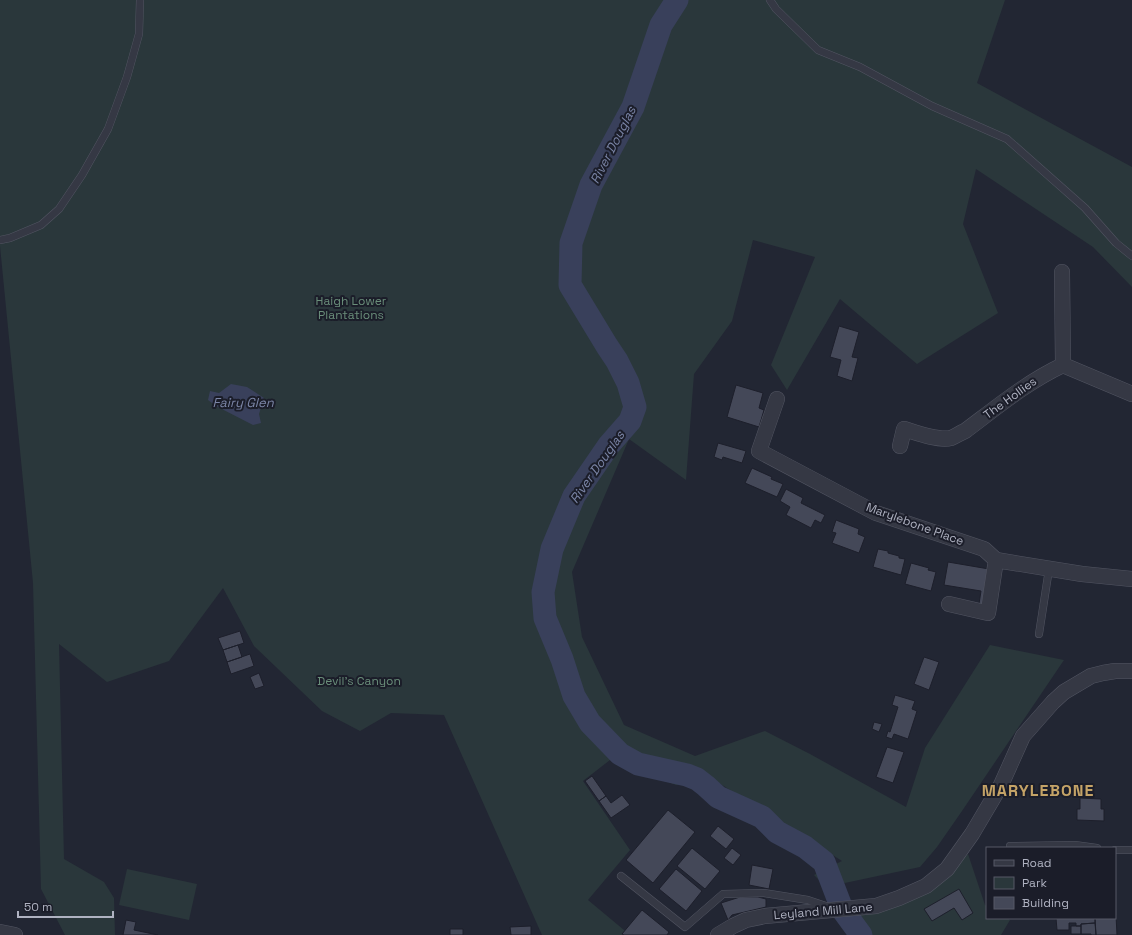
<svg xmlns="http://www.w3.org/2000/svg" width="1132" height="935" viewBox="0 0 1132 935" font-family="'Space Grotesk',sans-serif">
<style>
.green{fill:#2a373b}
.water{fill:#39405b}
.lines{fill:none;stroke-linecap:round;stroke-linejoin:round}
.river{stroke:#39405b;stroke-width:23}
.building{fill:#444858;stroke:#1d1f2b}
.service-casing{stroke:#525562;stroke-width:8}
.minor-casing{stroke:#525562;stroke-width:16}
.service{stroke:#353844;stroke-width:7}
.minor{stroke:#353844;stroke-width:15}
.labels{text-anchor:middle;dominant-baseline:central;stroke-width:4;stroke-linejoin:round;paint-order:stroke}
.park-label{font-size:12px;fill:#6a8e7a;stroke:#1b1d29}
.street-label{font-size:12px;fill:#afb2c1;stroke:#1b1d29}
.water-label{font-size:13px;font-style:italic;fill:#7b85a6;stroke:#1b1d29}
.district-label{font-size:16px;font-weight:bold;letter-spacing:1px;fill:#c4a367;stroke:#1b1d29}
</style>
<rect width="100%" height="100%" fill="#222633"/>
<path class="green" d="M0 0H1005L977 83 1132 167V287L1093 247 976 169 963 224 998 313 917 364 840 299 787 390 771 365 815 257 753 240 732 321 694 374 686 480 629 439 572 572 582 637 624 725 695 756 765 731 810 754 906 807 925 748 990 645 1064 660 962 811 937 847 920 867 826 887 814 875 842 861 711 778 676 785 610 760 583 781 630 850 588 900 630 935H542L444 715 391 713 360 731 322 711 254 646 223 588 169 661 107 682 59 644 64 859 104 882 114 898 115 935H65L41 889 33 583 0 246Z
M968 854 985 905 987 906V918H1007L1010 920 1001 935H866L856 912 930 889Z
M127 869 197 884 189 920 119 905Z"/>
<path class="water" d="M231 384 247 387 264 398 259 414 261 423 253 425 216 406 208 400 210 391 219 393Z"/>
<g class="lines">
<path class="river" d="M677 0 661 25 633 107 591 185 571 243 570 285 607 346 617 361 628 383 635 407 630 421 609 445 574 496 552 549 543 592 545 618 562 659 574 696 590 723 620 754 638 764 687 775 697 779 706 786 718 797 762 817 777 832 805 847 824 862 842 909 861 935"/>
</g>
<path class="building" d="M839 326 859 332 852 357 858 358 852 381 837 376 841 360 830 357Z
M736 385 763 393 759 408 764 410 759 427 727 417Z
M718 443 746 451 742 463 723 457 722 460 714 457Z
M752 468 772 477 771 479 783 484 777 497 745 483Z
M786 489 803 498 801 503 825 515 821 523 815 520 811 528 786 515 790 507 780 501Z
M836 520 859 529 858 534 865 537 859 553 832 543 836 533 832 532Z
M878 549 888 551V553L899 556V558L905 559 901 575 873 567Z
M948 562 989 569 984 605 979 604 981 591 944 585Z
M911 563 929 568 928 570 936 572 931 591 905 584Z
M240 631 244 643 223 650 218 638Z
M238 645 242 657 227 662 223 650Z
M250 654 254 666 231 674 227 662Z
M924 657 939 662 929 690 914 684Z
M259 673 264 686 255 689 250 677Z
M895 695 915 701 912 709 917 711 908 739 894 734 892 739 886 737 888 731 890 732 898 707 892 705Z
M874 722 882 724 879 732 872 729Z
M887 747 904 752 893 783 876 777Z
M592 776 606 796 599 801 585 781Z
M622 795 630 805 611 818 599 801 606 796 611 803Z
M1080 798 1101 799V809H1104V821L1077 820V809H1080Z
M668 810 695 832 653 883 626 860Z
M718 826 734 839 726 849 710 836Z
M692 848 720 871 705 889 677 866Z
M732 848 741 855 733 865 724 858Z
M752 865 773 869 769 889 749 885Z
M676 869 702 891 686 911 659 889Z
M959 889 973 913 962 920 954 908 932 921 924 909Z
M740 897H758L766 899V907L732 915 728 920 721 903Z
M642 910 669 932 667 935H624L622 934Z
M1115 915H1116L1117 935H1096L1095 918H1115Z
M1056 918H1095V923L1081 924V926H1076V923H1069V930H1057Z
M126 920 136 922 134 930 158 935H123Z
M1095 923 1096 935H1091V934H1081V924Z
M531 926V935H511L510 927Z
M1071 926H1081V934H1071Z
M450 929H463V935H450Z"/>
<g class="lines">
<g class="service-casing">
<path id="service" d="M770 0 776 9 818 50 860 67 932 106 1007 139 1085 208 1116 243 1132 256
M0 240 10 238 41 225 59 209 82 175 108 129 127 77 139 34 140 0
M1039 634 1049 569
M1010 846 1075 845 1097 848
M1115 850H1132
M621 876 685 927 723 894 764 893 808 900 826 906"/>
</g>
<g class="minor-casing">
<path id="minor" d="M1062 272 1063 365
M777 399 759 451 876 513 984 549 996 560 1082 574 1132 579
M900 446 904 429C917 433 938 441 951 438 956 436 960 433 965 431 997 407 1027 382 1063 365L1132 394
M949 604 988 613 996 560
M0 932 15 935
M718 935 733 926 746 920 765 916 876 906 899 898 926 886 947 869 972 834 1001 785 1023 736 1053 702 1064 692 1091 676 1103 673 1115 671H1132"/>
</g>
<use href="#service" class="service"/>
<use href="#minor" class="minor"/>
</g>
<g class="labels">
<g class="park-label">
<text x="351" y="301">Haigh Lower<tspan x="351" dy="14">Plantations</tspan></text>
<text x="359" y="681">Devil's Canyon</text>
</g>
<g class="street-label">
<text transform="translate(1010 398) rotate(-36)">The Hollies</text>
<text transform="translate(915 524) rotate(20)">Marylebone Place</text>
<text transform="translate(823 911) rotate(-5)">Leyland Mill Lane</text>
</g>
<g class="water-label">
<text transform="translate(613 145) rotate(-63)">River Douglas</text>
<text x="243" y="402">Fairy Glen</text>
<text transform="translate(597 467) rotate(-55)">River Douglas</text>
</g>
<g class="district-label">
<text x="1038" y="790">MARYLEBONE</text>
</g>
</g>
<rect x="986" y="847" width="130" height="72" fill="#1b1d29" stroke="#565966"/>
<rect x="994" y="860" width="20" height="6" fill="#353844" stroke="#565966"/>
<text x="1022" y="867" font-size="12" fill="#afb2c1">Road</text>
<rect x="994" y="877" width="20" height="12" fill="#2a373b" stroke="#565966"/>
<text x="1022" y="887" font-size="12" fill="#afb2c1">Park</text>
<rect x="994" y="897" width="20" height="12" fill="#444858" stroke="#565966"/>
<text x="1022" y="907" font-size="12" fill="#afb2c1">Building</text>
<path d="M18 911v6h95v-6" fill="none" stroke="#afb2c1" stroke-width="2"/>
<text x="24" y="911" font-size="12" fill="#afb2c1" stroke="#1b1d29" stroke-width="3" paint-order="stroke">50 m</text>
</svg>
